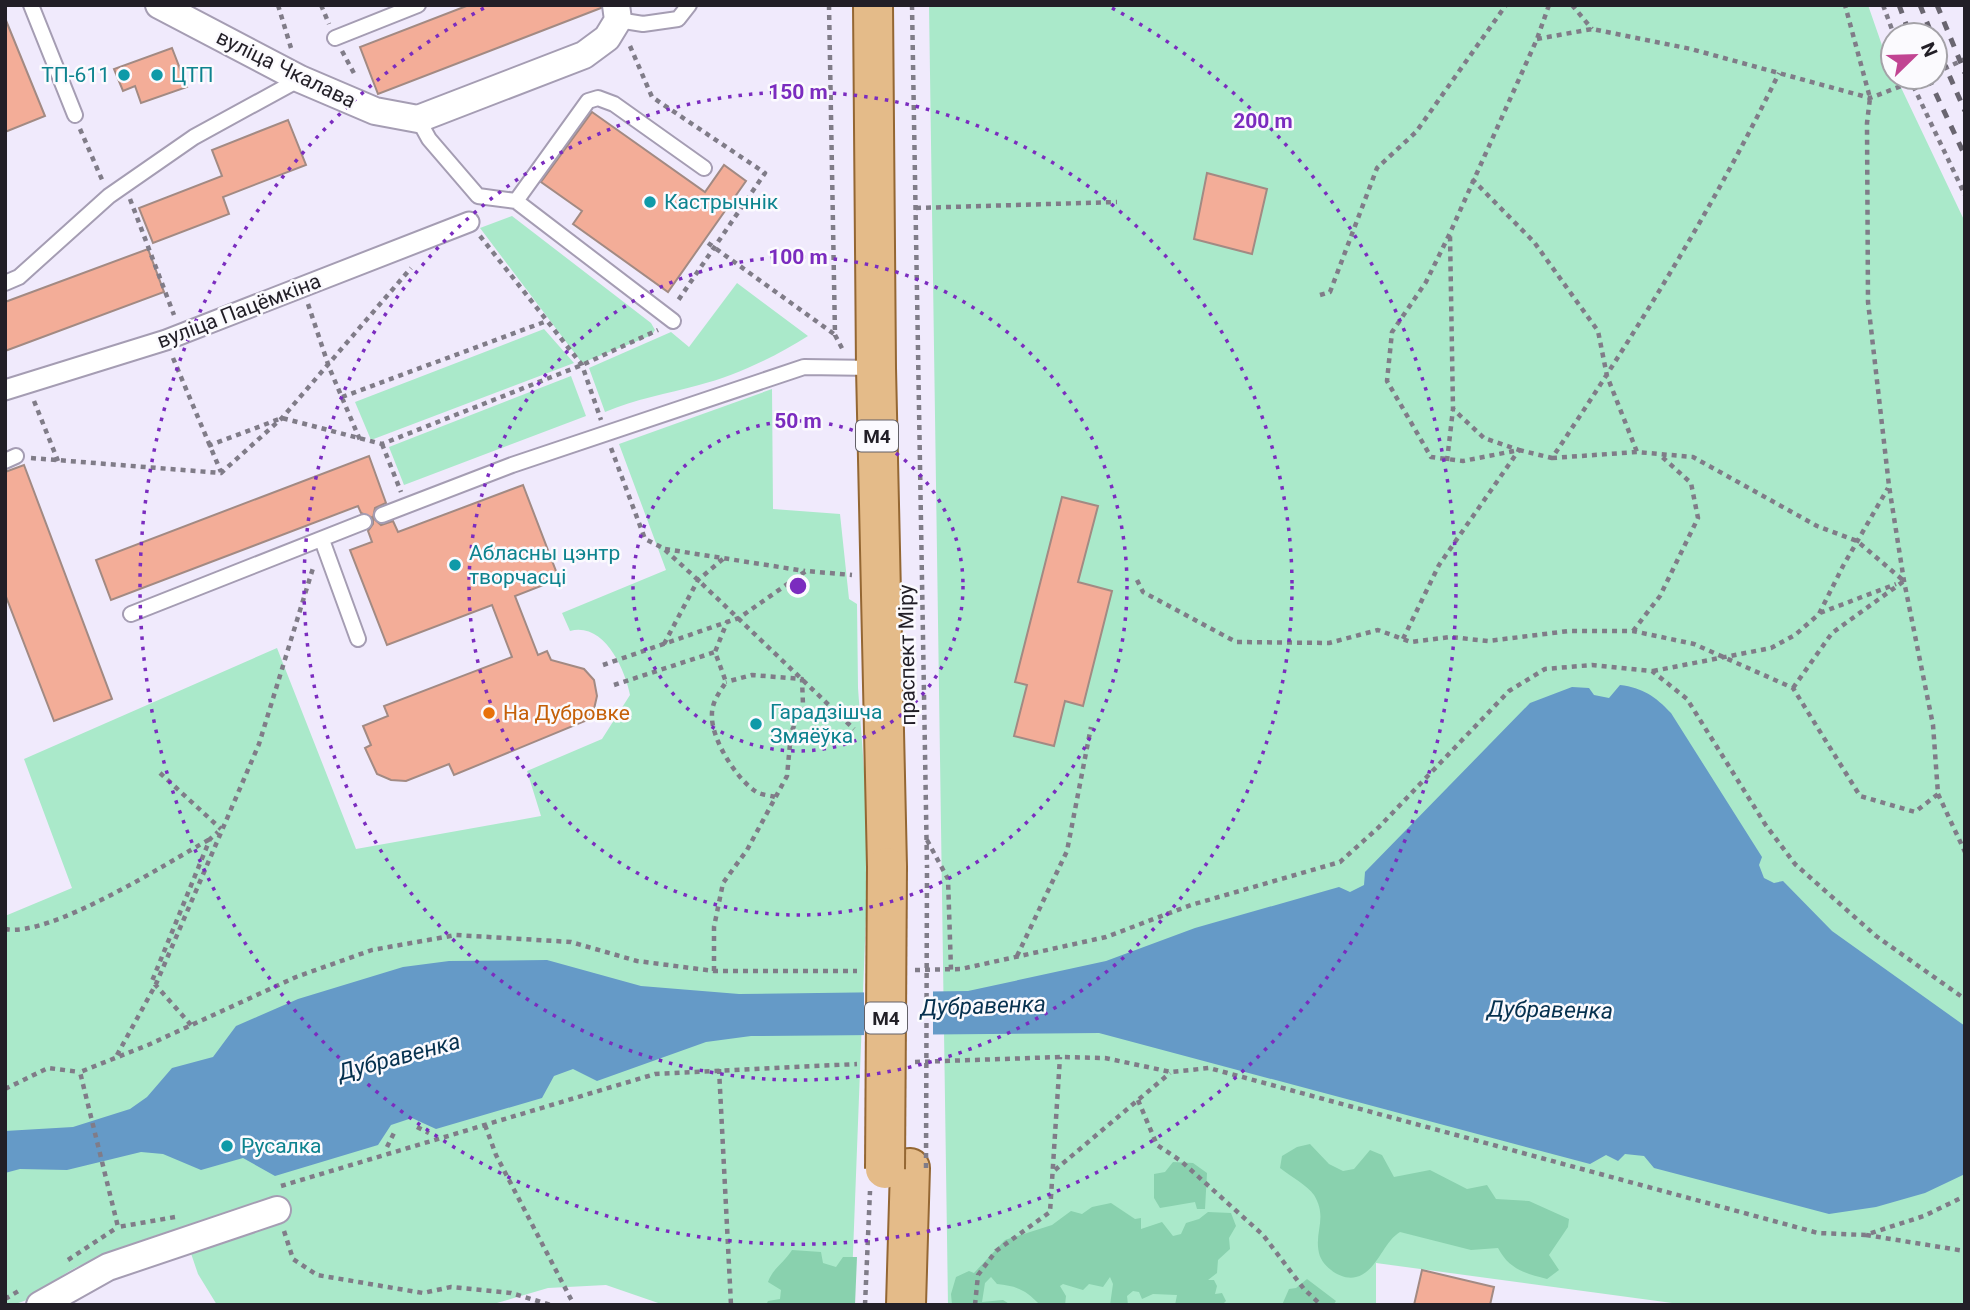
<svg xmlns="http://www.w3.org/2000/svg" width="1970" height="1310" viewBox="0 0 1970 1310" font-family="Roboto,sans-serif">
<style>
.green{fill:#aae9ca}
.forest{fill:#89d1ae}
.water{fill:#659ac7}
.pier{fill:#f0eafc}
.building{fill:#f3ad98;stroke:#a28a83;stroke-width:2}
.lines{fill:none;stroke-linecap:round;stroke-linejoin:round}
.service-casing{stroke:#a59db3;stroke-width:18}
.pedestrian-casing{stroke:#a59db3;stroke-width:23}
.minor-casing{stroke:#a59db3;stroke-width:30}
.primary-casing{stroke:#946733;stroke-width:42}
.path{stroke:#807c88;stroke-width:4.5;stroke-dasharray:5 5;stroke-linecap:butt}
.service{stroke:#fff;stroke-width:14}
.pedestrian{stroke:#fff;stroke-width:19}
.minor{stroke:#fff;stroke-width:26}
.primary{stroke:#e4bb89;stroke-width:38}
.rail{stroke:#696570;stroke-width:5;stroke-dasharray:9 9;stroke-linecap:butt}
.primary-bridge-casing{stroke:#946733;stroke-width:42;stroke-linecap:butt}
.path-bridge{stroke:#807c88;stroke-width:4.5;stroke-dasharray:5 5;stroke-linecap:butt}
.primary-bridge{stroke:#e4bb89;stroke-width:38}
.ring{fill:none;stroke:#7b2cbf;stroke-width:3.5;stroke-dasharray:3.5 7}
.culture-dot{fill:#0f9aa8;stroke:#fbfafe;stroke-width:2.5}
.food-dot{fill:#e8710a;stroke:#fbfafe;stroke-width:2.5}
.labels{text-anchor:middle;dominant-baseline:central;stroke-width:5;stroke-linejoin:round;paint-order:stroke}
.shield{fill:#fbfafe;stroke:#636168;stroke-width:2}
.shield-label{font-size:19px;font-weight:bold;fill:#221f27}
.street-label{font-size:21px;fill:#221f27;stroke:#fbfafe}
.culture-label{font-size:21px;fill:#0d838f;stroke:#fbfafe;text-anchor:start}
.food-label{font-size:21px;fill:#c56008;stroke:#fbfafe;text-anchor:start}
.water-label{font-size:23px;font-style:italic;fill:#06314f;stroke:#fbfafe}
.centre{fill:#7b2cbf;stroke:#fbfafe;stroke-width:3.5}
.ring-label{font-size:21px;text-anchor:middle;font-weight:bold;fill:#7b2cbf;stroke:#fbfafe;stroke-width:5;stroke-linejoin:round;paint-order:stroke}
</style>
<rect width="100%" height="100%" fill="#f0eafc"/>
<path class="green" d="M929 5H1868L1893 77H1896L1965 222V1305H1687L1376 1263V1305H948Z
M512 216 651 323 655 330 652 335 582 363 480 228Z
M737 283 808 336C777 356 735 376 699 385 666 394 636 399 605 412L589 368 671 332 689 347Z
M544 329 574 363 371 440 355 402Z
M571 376 586 416 404 485 389 447Z
M772 389 773 509 840 514 849 599 857 604 858 688 869 837 851 1305H664L606 1285 548 1288 490 1305H217L198 1274 182 1227C146 1239 109 1251 75 1268 51 1280 33 1305 5 1305V916L72 888 24 759 277 648 356 849 541 816 527 771 602 739 630 695C625 669 604 622 570 631L562 613 666 570 619 444Z"/>
<path class="forest" d="M1310 1144 1329 1164 1343 1171 1354 1169 1370 1150 1382 1155 1394 1177 1430 1170 1467 1189 1487 1185 1496 1199 1529 1201 1569 1219 1568 1227 1549 1255 1559 1270 1547 1279C1524 1273 1509 1269 1498 1248L1471 1250 1400 1232C1383 1242 1377 1272 1356 1277 1342 1281 1322 1267 1319 1253 1314 1231 1328 1218 1314 1195 1307 1185 1290 1176 1280 1168L1282 1156 1297 1147Z
M1173 1162 1193 1163 1207 1173 1205 1209H1197L1195 1202 1160 1208 1154 1198V1174L1165 1172Z
M1111 1203 1135 1219 1141 1218V1229L1162 1222 1173 1236 1181 1234 1186 1223 1199 1219 1208 1212 1231 1213 1236 1226 1229 1238 1230 1249 1218 1260 1217 1273 1208 1280H1214L1217 1286 1215 1294 1222 1293 1226 1301 1222 1305H1175L1177 1295 1153 1294 1142 1299 1139 1292 1133 1291 1127 1296 1128 1305H1110L1113 1284 1110 1277 1103 1287 1089 1284 1083 1290 1063 1284 1060 1286 1066 1296 1065 1305H1040C1026 1290 1017 1286 997 1284L991 1277 985 1283 982 1302 1003 1300 1011 1305H952L951 1294 956 1277 969 1271 974 1273 1005 1240 1052 1225 1071 1211 1082 1214 1092 1207Z
M792 1250 821 1252 823 1263 836 1267 843 1257H857L855 1305H766L768 1301 780 1299 781 1290 768 1282C773 1268 784 1263 792 1250Z
M1307 1279 1336 1301 1333 1305H1282L1289 1289 1296 1288Z"/>
<path class="water" d="M1620 685C1643 688 1655 696 1671 713L1762 857 1759 865 1764 878 1774 883 1783 881 1832 931 1965 1026V1174L1925 1193 1876 1207 1829 1214 1654 1168 1644 1156 1625 1154 1618 1161 1606 1155 1590 1164 1099 1033 751 1036 706 1042 597 1081 573 1069 554 1076 542 1098 436 1129 412 1118 391 1125 378 1145 275 1176 243 1158 201 1170 163 1154 141 1152 67 1170 20 1169 5 1173V1131L73 1127 130 1109 147 1097 172 1068 213 1057 236 1026 298 999 403 967 449 961 547 960 641 986 739 994 968 991 1106 961 1195 928 1339 887 1350 892 1364 885 1365 872 1530 703 1572 687 1589 688 1594 695 1609 698Z"/>
<path class="pier" d="M933 988V1038L864 1039V989Z"/>
<path class="building" d="M469 5H601V8L378 94 360 47Z
M5 18 45 116 5 132Z
M172 48 187 87 141 103 135 86 123 91 114 69Z
M592 112 705 192 724 165 746 181 668 292 573 224 582 211 541 182Z
M288 120 306 165 223 197 229 214 153 243 139 208 222 176 212 150Z
M1207 173 1267 189 1252 254 1194 239Z
M148 249 164 292 5 351V302Z
M369 456 386 503 375 508 373 518 381 525 393 521 398 532 523 485 559 579 515 596 538 655 547 651 551 660 584 669 594 680 597 696 594 709 585 721 454 775 449 764 406 781 391 780 377 774 365 748 371 745 363 726 388 716 384 706 512 657 492 605 387 645 350 550 372 542 368 531 373 524V518L361 513 358 506 111 600 96 560Z
M24 465 112 699 54 721 5 594V472Z
M1062 497 1098 506 1078 582 1112 591 1083 706 1065 701 1054 746 1014 736 1027 685 1015 682Z
M1422 1270 1494 1287 1490 1305H1414Z"/>
<g class="lines">
<g class="service-casing">
<path id="service" d="M31 5 75 115
M618 20 643 24 678 19 689 5
M335 38 418 5
M418 119 429 139 478 196 516 201
M5 283 19 277 109 196 194 137 300 79
M673 321 516 201 588 101 598 98 614 104 704 168
M5 461 16 456
M382 515 512 465 804 367 875 368
M322 540 358 639
M131 614 364 522"/>
</g>
<g class="pedestrian-casing">
<path id="pedestrian" d="M5 390 166 340 469 222"/>
</g>
<g class="minor-casing">
<path id="minor" d="M159 5 300 79 375 111 418 119 584 55 607 38 618 20 616 5
M40 1305 108 1267 277 1210"/>
</g>
<g class="primary-casing">
<path id="primary" d="M873 5 876 368 887 867
M906 1305 910 1168"/>
</g>
<path class="path" d="M278 5 291 48
M321 5 329 24
M829 5 835 335 844 352
M912 5 927 867
M1549 5 1537 39 1450 233 1426 282 1392 332 1387 381 1431 457 1463 461 1519 450 1552 458C1635 334 1714 207 1779 73
M1572 5 1592 29
M1883 5 1894 35
M1537 39 1592 29 1691 49 1870 98 1925 77
M630 46 652 97 765 173 677 302
M342 51 356 77
M1935 73 1965 59
M1909 77 1965 195
M80 129 103 182
M1472 179 1534 242 1598 331 1607 376 1637 452
M130 199 174 315
M916 208 1117 202
M480 236 582 365 601 420
M708 243 834 334
M1320 295 1330 292 1377 168 1416 132 1506 5
M308 304 329 367 360 440
M173 358 221 472
M342 397 547 321
M34 401 58 461
M382 444 401 492
M208 446 282 418 382 444 582 365 658 330
M611 448 645 539 663 548 698 580 854 729
M31 458 221 473 282 418 411 268
M1552 458 1637 452 1693 457 1817 526 1857 541 1904 581
M1447 461 1453 409 1450 235
M665 549 805 571
M1137 580 1143 592 1236 642 1329 643 1378 630 1411 642 1450 637 1488 641 1569 631H1633L1694 644 1793 688 1860 796 1915 812 1938 794 1933 725 1904 581 1889 486 1868 302 1867 123 1870 98 1845 5
M1820 613 1896 584
M1633 631 1660 596 1698 518 1691 483 1660 455
M1403 639 1439 565 1519 450 1484 438 1453 409
M664 644 698 580 723 559
M603 665 727 622
M1653 671 1771 648 1795 635 1819 614 1843 566 1888 488
M614 685 715 652
M1793 688 1832 633 1904 581
M160 773 221 829
M1938 794 1965 852
M775 797C769 795 760 795 755 791 736 778 712 740 712 717 711 703 719 693 726 682L715 652 727 622 739 618 806 571 852 575
M927 840 948 879 951 970
M5 929C50 938 167 863 210 839
M1017 956 1067 851 1091 727
M915 970 961 969 1106 937 1191 905 1340 862 1379 827 1509 691 1545 669 1592 665 1652 671 1687 699 1765 824 1795 864 1876 936 1965 999
M714 971V927L723 883 747 850 787 776 791 733 803 705 802 679 752 675 726 682
M191 1025 152 981 210 839 218 832
M117 1055 156 984 259 744 313 568
M915 1062 1060 1057 1105 1058 1171 1072 1209 1068 1818 1233 1865 1235 1924 1216 1965 1196
M719 1069 731 1305
M5 1089 48 1068 80 1072
M1138 1100 1157 1145 1181 1161 1263 1235 1304 1289 1321 1305
M485 1125 496 1155 574 1305
M417 1127 429 1133
M387 1147 394 1133
M1055 1170 1170 1073
M281 1186 655 1074 857 1064
M175 1217 118 1227 80 1072 148 1045 296 977 372 950 456 935 571 942 637 961 714 971H857
M284 1231 293 1259 317 1275 423 1293 451 1287 511 1293 551 1305
M1866 1235 1965 1251
M68 1260 118 1227
M5 1299 22 1289
M865 1305 870 1191
M975 1305 978 1275 996 1251 1050 1212 1060 1057"/>
<use href="#service" class="service"/>
<use href="#pedestrian" class="pedestrian"/>
<use href="#minor" class="minor"/>
<use href="#primary" class="primary"/>
<path class="rail" d="M1899 5 1910 35
M1920 5 1932 35
M1937 5 1965 73
M1935 43 1965 111
M1928 77 1965 156"/>
<g class="primary-bridge-casing">
<path id="primary-bridge" d="M885 1169 887 867"/>
</g>
<path class="path-bridge" d="M926 1168 927 867"/>
<use href="#primary-bridge" class="primary-bridge"/>
</g>
<g class="ring">
<circle cx="798" cy="586" r="165"/>
<circle cx="798" cy="586" r="329"/>
<circle cx="798" cy="586" r="494"/>
<path d="M1112 8A658 658 0 1 1 484 8"/>
</g>
<g class="culture-dot">
<circle cx="124" cy="75" r="7"/>
<circle cx="157" cy="75" r="7"/>
<circle cx="650" cy="202" r="7"/>
<circle cx="455" cy="565" r="7"/>
<circle cx="756" cy="724" r="7"/>
<circle cx="227" cy="1146" r="7"/>
</g>
<circle class="food-dot" cx="489" cy="713" r="7"/>
<g class="labels">
<g class="shield">
<rect x="856" y="420.5" width="42" height="31" rx="5"/>
<rect x="865" y="1002.5" width="42" height="31" rx="5"/>
</g>
<g class="shield-label">
<text x="877" y="436">М4</text>
<text x="886" y="1018">М4</text>
</g>
<g class="street-label">
<text transform="translate(286 69) rotate(26)">вуліца Чкалава</text>
<text transform="translate(239 311) rotate(-21)">вуліца Пацёмкіна</text>
<text transform="translate(907 655) rotate(-91)">праспект Міру</text>
</g>
<g class="culture-label">
<text x="110" y="75" text-anchor="end">ТП-611</text>
<text x="171" y="75">ЦТП</text>
<text x="664" y="202">Кастрычнік</text>
<text x="469" y="553">Абласны цэнтр<tspan x="469" dy="24">творчасці</tspan></text>
<text x="770" y="712">Гарадзішча<tspan x="770" dy="24">Змяёўка</tspan></text>
<text x="241" y="1146">Русалка</text>
</g>
<g class="food-label">
<text x="503" y="713">На Дубровке</text>
</g>
<g class="water-label">
<text transform="translate(983 1006) rotate(-2)">Дубравенка</text>
<text transform="translate(1550 1010) rotate(1)">Дубравенка</text>
<text transform="translate(399 1057) rotate(-15)">Дубравенка</text>
</g>
</g>
<circle cx="798" cy="586" r="10" class="centre"/>
<g class="ring-label">
<text x="798" y="99">150 m</text>
<text x="1263" y="128">200 m</text>
<text x="798" y="264">100 m</text>
<text x="798" y="428">50 m</text>
</g>
<rect width="1970" height="1310" fill="none" stroke="#221f27" stroke-width="14"/>
<g transform="translate(1914 56) rotate(67)"><circle r="33" fill="#fbfafe" stroke="#a4a2a8" stroke-width="2"/>
<path d="M0-5L12 26L0 18L-12 26Z" fill="#c14492"/>
<text y="-10" font-size="19" font-weight="bold" text-anchor="middle" fill="#221f27">N</text>
</g>
</svg>
